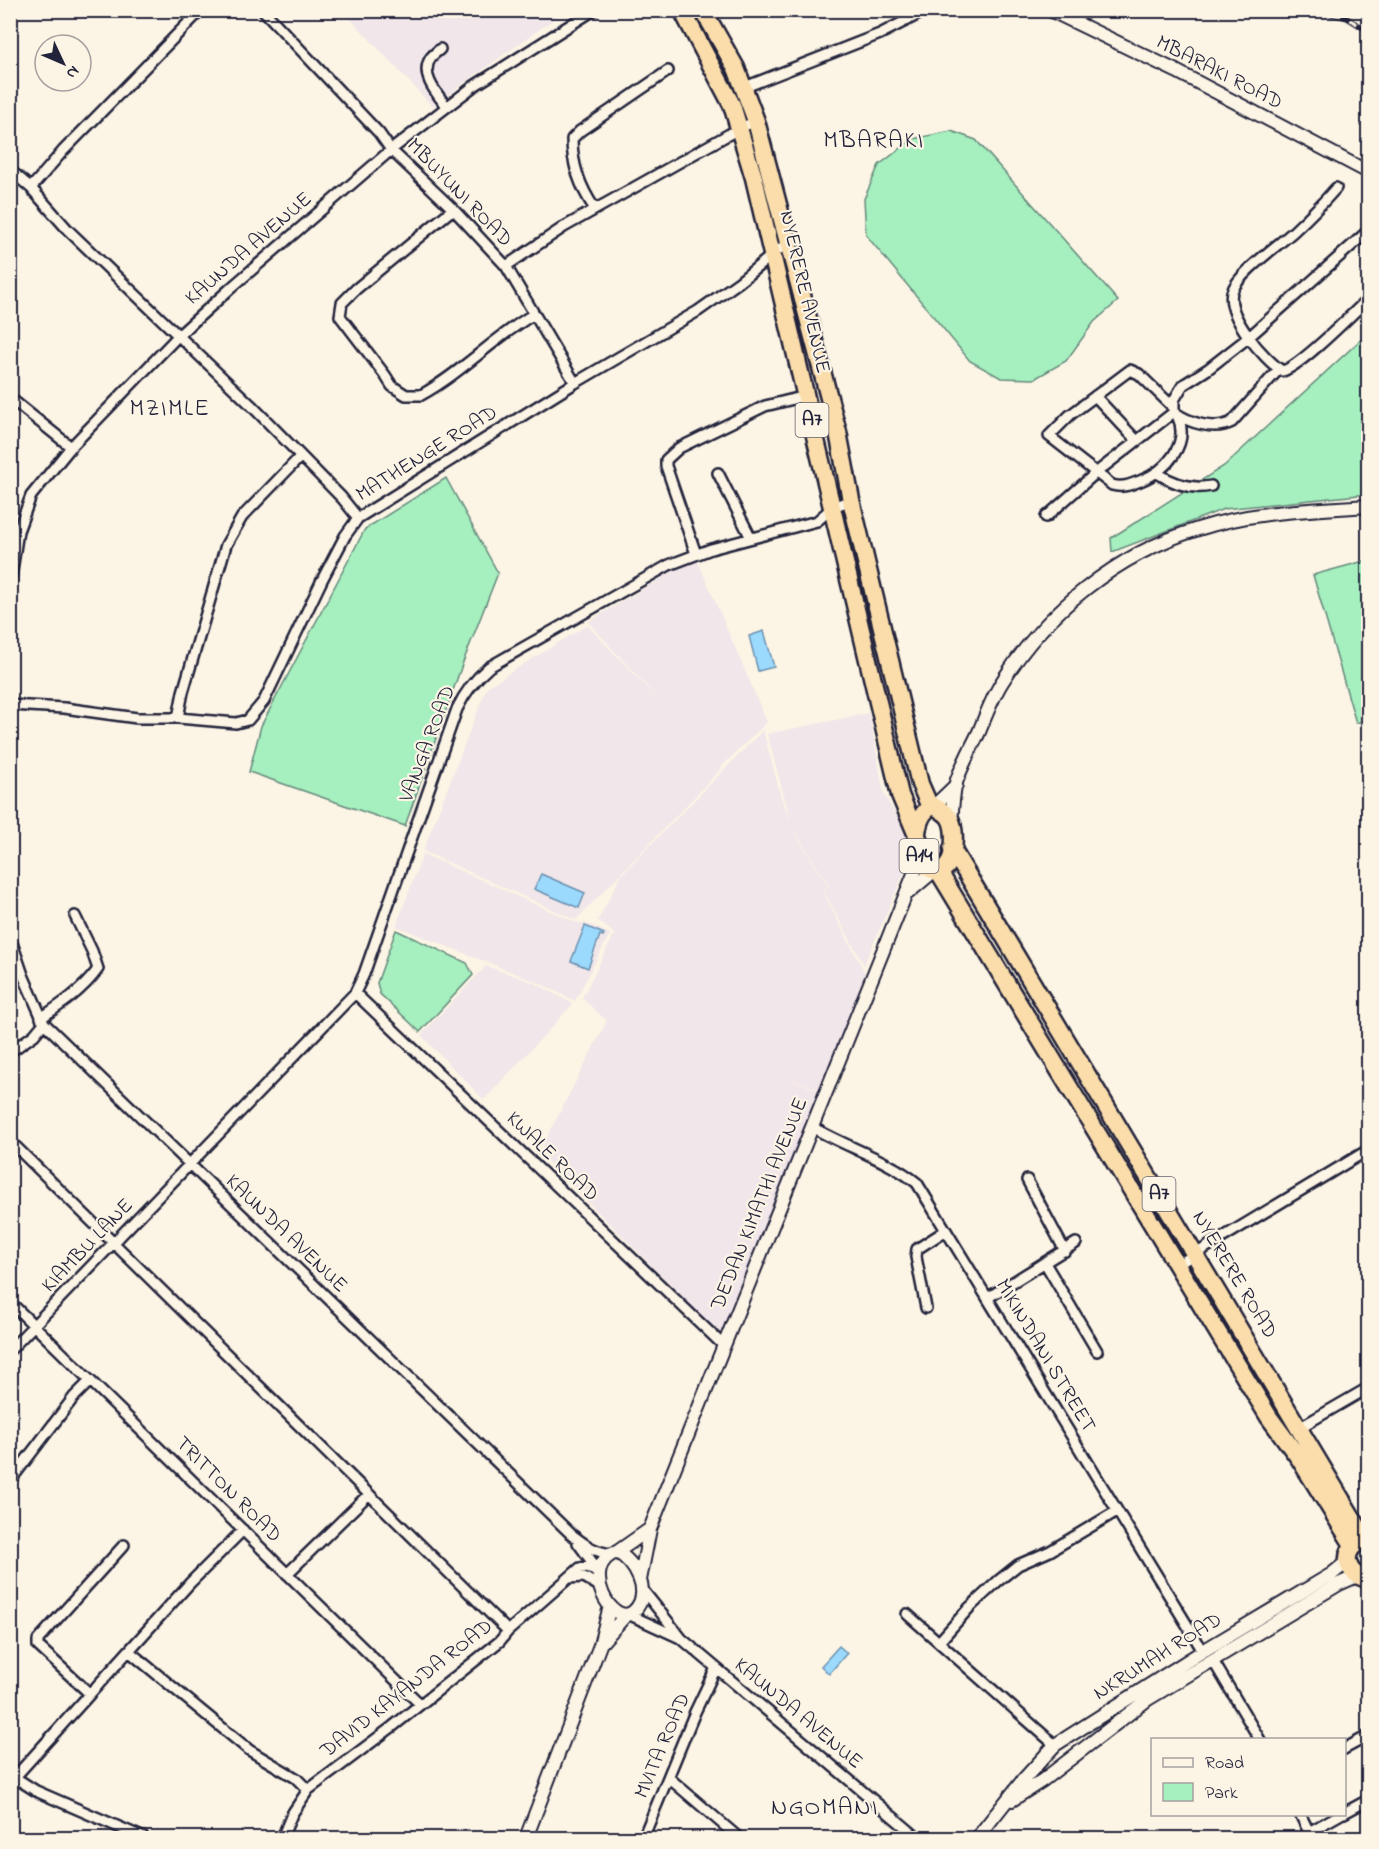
<svg xmlns="http://www.w3.org/2000/svg" width="1379" height="1849" viewBox="0 0 1379 1849" font-family="'Indie Flower',sans-serif">
<style>
.built{fill:#f1e6e9}
.green{fill:#a6efbe;stroke:#64887c;stroke-width:1.5}
.water{fill:#9cdafd;stroke:#6b90af;stroke-width:1.5}
.lines{fill:none;stroke-linecap:round;stroke-linejoin:round}
.street-casing{stroke:#22223b;stroke-width:14}
.secondary-casing{stroke:#22223b;stroke-width:16}
.highway-casing{stroke:#22223b;stroke-width:21}
.street{stroke:#fcf5e5;stroke-width:9}
.secondary{stroke:#fcf5e5;stroke-width:12}
.highway{stroke:#faddab;stroke-width:16}
.rail-casing{stroke:#22223b;stroke-width:5}
.rail{stroke:#fcf5e5;stroke-width:3;stroke-dasharray:9;stroke-linecap:butt}
.labels{text-anchor:middle;dominant-baseline:central;stroke-width:4.5;stroke-linejoin:round;paint-order:stroke}
.shield{fill:#fcf5e5;stroke:#63616e;stroke-width:1.5}
.shield-label{font-size:20px;font-weight:bold;fill:#22223b}
.street-label{font-size:21px;fill:#22223b;stroke:#fcf5e5}
.quarter-label{font-size:24px;letter-spacing:1.5px;fill:#22223b;stroke:#fcf5e5}
</style>
<rect width="100%" height="100%" fill="#fcf5e5"/>
<filter id="ink" filterUnits="userSpaceOnUse"><feTurbulence type="fractalNoise" baseFrequency=".0167" numOctaves="2"/><feDisplacementMap in="SourceGraphic" scale="12" xChannelSelector="R" yChannelSelector="G"/><feConvolveMatrix kernelMatrix="1 2 1 2 8 2 1 2 1" color-interpolation-filters="sRGB"/></filter>
<g filter="url(#ink)">
<path class="built" d="M343 11H565L432 106Z
M696 557 767 722 721 767 722 768 576 920 423 851 487 687 587 625 664 705 588 622Z
M869 713 884 794 913 844 907 866 864 965 824 892 829 885 801 842 793 826 800 842 828 885 823 892 867 977 822 1091 773 1072 822 1092 721 1333 714 1328 539 1153 607 1021 582 998 614 935 702 978 618 937 598 920 622 874 763 730 781 797 791 821 767 734Z
M423 854 575 922 588 924 610 934 575 1001 539 983 396 926Z
M486 966 535 983 573 1004 484 1100 421 1035Z"/>
<path class="green" d="M951 131 976 140 1118 301 1094 322 1066 361 1034 379 1001 378 970 361 866 235 864 199 879 165 913 139Z
M1368 333V494L1224 509 1112 552 1111 538 1224 466Z
M446 478 498 573 462 665 405 826 249 772 261 726 365 529Z
M1368 560V719L1356 723 1313 575Z
M396 930 467 963 473 975 420 1032 380 994 377 983Z"/>
<path class="water" d="M764 631 774 667 758 671 749 636Z
M541 874 585 893 579 908 534 889Z
M585 926 604 934 603 936 600 935 588 968 571 961Z
M839 1646 847 1653 829 1674 821 1666Z"/>
<g class="lines">
<g class="street-casing">
<path id="street" d="M263 10 379 133 391 150 453 209 506 266 564 227 740 128 756 121
M440 49C437 52 431 56 430 59 420 76 438 95 447 107
M745 87 880 34 927 10
M10 170 31 188 68 230 251 405 342 498 358 518
M31 188 63 151 201 10
M1336 188C1323 203 1309 217 1294 231 1279 245 1238 273 1232 292 1226 316 1264 359 1282 371 1299 368 1353 313 1368 299
M453 209 356 289 342 303 340 316 385 375 392 386 406 395H421C460 374 496 336 534 314
M595 209C581 189 572 164 572 139L580 131 668 71
M506 266 575 383
M1279 369 1232 422C1215 431 1189 423 1174 412V400L1183 385 1208 369 1249 337 1368 231
M1095 396 1137 441
M10 398 71 447
M1173 407 1139 374 1130 370 1070 415 1049 436 1112 485C1122 488 1130 485 1140 481 1166 471 1191 444 1177 415
M718 473 751 538
M1157 473C1174 484 1191 490 1211 486
M1046 517 1097 472 1174 412
M696 554 666 466V460L679 448 765 406 806 396
M10 584 18 531 31 496 71 447 178 336 232 287 391 150 474 86 594 10
M10 705 64 708 137 718H178L236 723 248 720 264 701 322 580 345 536 358 518 575 383 698 311 739 282 787 243
M178 718 183 692 226 545 242 517 301 456
M10 937 23 975 44 1023 571 1534C584 1544 594 1552 611 1554
M355 993 724 1346
M41 1018C62 1004 83 990 98 969L92 951 75 916
M10 1052 34 1035 44 1023
M812 1127C846 1147 887 1159 917 1183L1203 1651
M10 1141 508 1631
M1027 1180 1065 1251
M1045 1263 1097 1351
M1177 1265 1368 1150
M989 1297 1076 1243
M10 1302 420 1704
M926 1308 916 1257 917 1249 945 1231
M10 1350 355 993 364 974 457 709C465 692 474 680 489 667L669 565 711 549 817 521 833 507 851 500
M1299 1428 1368 1388
M10 1481 74 1397 90 1381
M578 1543 598 1570
M287 1574 369 1494
M569 1578 584 1577 599 1586
M642 1589 682 1639 918 1838
M907 1614 1055 1745
M630 1615 680 1638
M939 1642 969 1608 998 1581 1018 1565 1050 1551 1117 1511
M130 1652 249 1750 296 1778 308 1790
M1212 1659 1260 1740
M89 1693 38 1646V1640L124 1545
M1344 1749 1368 1736
M11 1775 36 1791 144 1838
M14 1778 190 1583 243 1530
M669 1778 739 1838
M1344 1813 1368 1800
M1300 1814 1312 1838
M1309 1832 1341 1814
M282 1838 292 1814 308 1790 392 1727 500 1641 508 1631 580 1568 588 1567 599 1574
M643 1838 695 1712 716 1668"/>
</g>
<g class="secondary-casing">
<path id="secondary" d="M1050 10 1176 71 1368 172
M934 806 956 785
M951 822C952 810 953 797 955 786 960 768 971 749 979 732 986 715 992 698 1002 682 1046 611 1117 554 1198 529 1253 511 1311 510 1368 506
M908 893 934 871
M617 1552C635 1562 653 1593 634 1611 613 1631 577 1565 617 1552L650 1529
M640 1580 650 1529 920 859
M602 1642 625 1616
M1012 1800 1043 1780 1148 1699 1339 1584 1357 1576
M526 1838 600 1645 610 1606
M977 1838 1023 1780 1055 1745 1203 1651 1332 1574 1348 1561"/>
</g>
<g class="highway-casing">
<path id="highway" d="M682 10 732 105 754 178 900 795 918 838
M703 10 736 68 756 121 838 432 851 500 920 784 930 807
M934 806C939 809 945 812 949 817 956 827 955 852 949 863 942 877 927 871 920 859 913 844 916 811 934 806Z
M952 849 1365 1539
M939 872 1269 1417 1299 1458 1353 1545
M1360 1541C1340 1553 1346 1575 1368 1579"/>
</g>
<use href="#street" class="street"/>
<use href="#secondary" class="secondary"/>
<use href="#highway" class="highway"/>
<g class="rail-casing">
<path id="rail" d="M1315 10 1347 18 1368 31"/>
</g>
<use href="#rail" class="rail"/>
</g>
</g>
<g class="labels">
<g class="shield">
<rect x="795.5" y="403" width="33" height="34" rx="4.5"/>
<rect x="899.5" y="839" width="39" height="34" rx="4.5"/>
<rect x="1142.5" y="1177" width="33" height="34" rx="4.5"/>
</g>
<g class="shield-label">
<text x="812" y="420">A7</text>
<text x="919" y="856">A14</text>
<text x="1159" y="1194">A7</text>
</g>
<g class="street-label">
<text transform="translate(1219 73) rotate(27)">MBARAKI ROAD</text>
<text transform="translate(459 193) rotate(46)">MBUYUNI ROAD</text>
<text transform="translate(249 249) rotate(-41)">KAUNDA AVENUE</text>
<text transform="translate(804 292) rotate(77)">NYERERE AVENUE</text>
<text transform="translate(427 454) rotate(-32)">MATHENGE ROAD</text>
<text transform="translate(428 744) rotate(-69)">VANGA ROAD</text>
<text transform="translate(552 1157) rotate(44)">KWALE ROAD</text>
<text transform="translate(760 1204) rotate(-68)">DEDAN KIMATHI AVENUE</text>
<text transform="translate(286 1234) rotate(44)">KAUNDA AVENUE</text>
<text transform="translate(88 1246) rotate(-46)">KIAMBU LANE</text>
<text transform="translate(1234 1275) rotate(59)">NYERERE ROAD</text>
<text transform="translate(1045 1356) rotate(59)">MIKINDANI STREET</text>
<text transform="translate(228 1490) rotate(45)">TRITTON ROAD</text>
<text transform="translate(1158 1657) rotate(-32)">NKRUMAH ROAD</text>
<text transform="translate(407 1689) rotate(-38)">DAVID KAYANDA ROAD</text>
<text transform="translate(798 1714) rotate(40)">KAUNDA AVENUE</text>
<text transform="translate(663 1746) rotate(-67)">MVITA ROAD</text>
</g>
<g class="quarter-label">
<text x="874" y="141">MBARAKI</text>
<text x="170" y="409">MZIMLE</text>
<text x="825" y="1808">NGOMANI</text>
</g>
</g>
<rect width="1379" height="1849" fill="none" stroke="#fcf5e5" stroke-width="36"/>
<rect x="18" y="18" width="1343" height="1813" fill="none" stroke="#22223b" stroke-width="2" filter="url(#ink)"/>
<rect x="1151" y="1738" width="195" height="78" fill="#fcf5e5" stroke="#a5a1a1" stroke-width="1.5"/>
<rect x="1163" y="1758" width="30" height="9" fill="#fcf5e5" stroke="#a5a1a1" stroke-width="1.5"/>
<text x="1205" y="1768" font-size="18" fill="#22223b">Road</text>
<rect x="1163" y="1783" width="30" height="18" fill="#a6efbe" stroke="#a5a1a1" stroke-width="1.5"/>
<text x="1205" y="1798" font-size="18" fill="#22223b">Park</text>
<g transform="translate(63 63) rotate(134)"><circle r="28" fill="#fcf5e5" stroke="#a5a1a1" stroke-width="1.5"/>
<path d="M0-4.5L10 22L0 15L-10 22Z" fill="#22223b"/>
<text y="-9" font-size="16" font-weight="bold" text-anchor="middle" fill="#22223b">N</text>
</g>
</svg>
